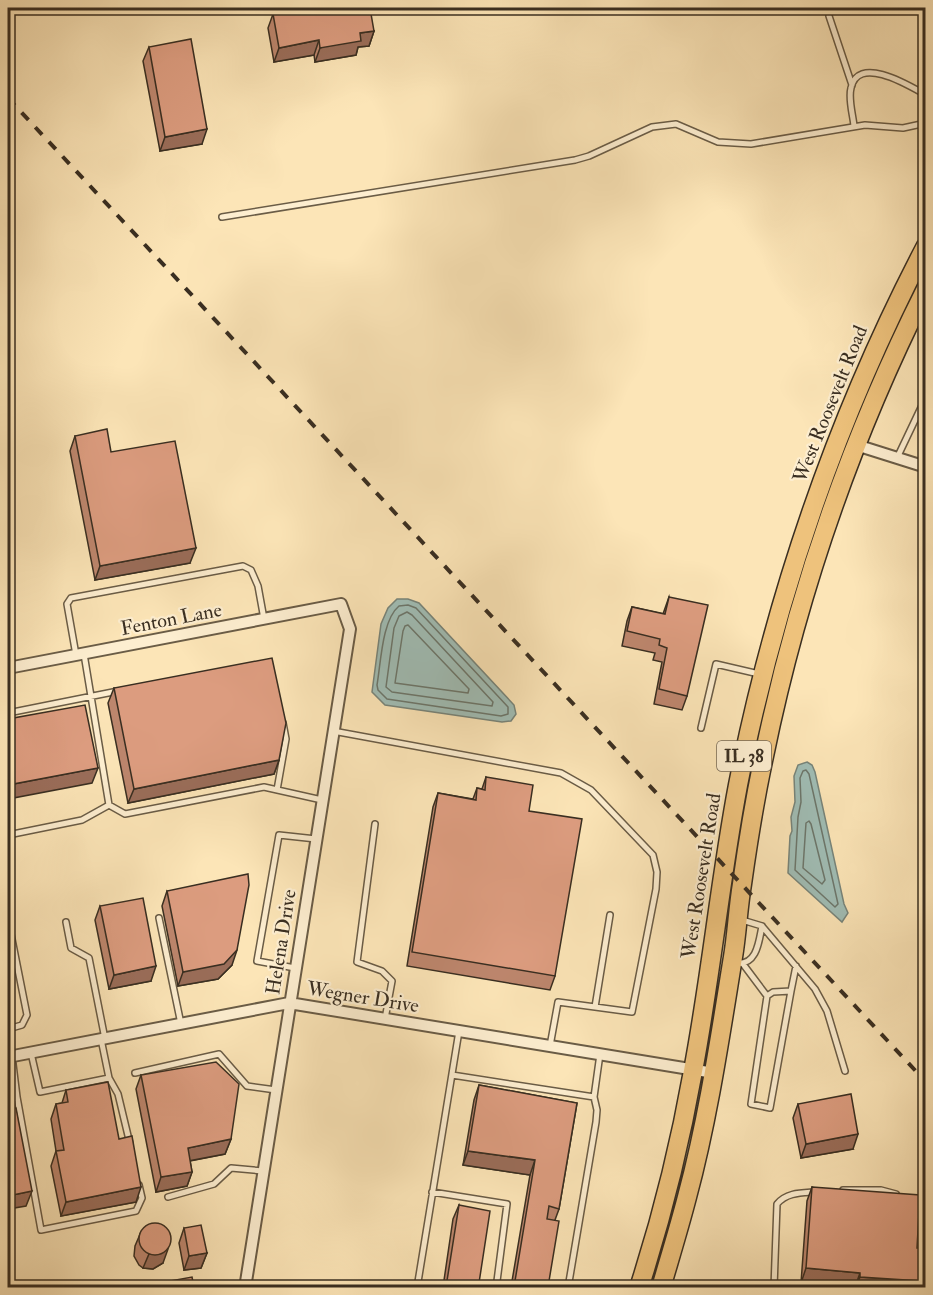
<svg xmlns="http://www.w3.org/2000/svg" width="933" height="1295" viewBox="0 0 933 1295" font-family="'IM FELL Double Pica',serif">
<style>
.water{fill:#a0bdb5;stroke:#77847a;stroke-width:1.5}
.lines{fill:none;stroke-linecap:round;stroke-linejoin:round}
.shore{stroke:#6c766b;stroke-width:1.5}
.lane-casing{stroke:#6a5c46;stroke-width:8}
.street-casing{stroke:#6a5c46;stroke-width:14}
.primary-casing{stroke:#392e21;stroke-width:21}
.lane{stroke:#fdeed0;stroke-width:5}
.street{stroke:#fdeed0;stroke-width:10}
.primary{stroke:#eec27c;stroke-width:18}
.rail{stroke:#392e21;stroke-width:4;stroke-dasharray:10 10;stroke-linecap:butt}
.wall{fill:#bd866d;stroke:#392e21;stroke-width:1.5}
.shaded-wall{fill:#9a6d59;stroke:#392e21;stroke-width:1.5}
.building{fill:#dc9c7f;stroke:#392e21;stroke-width:1.5}
.labels{text-anchor:middle;dominant-baseline:central;stroke-width:4.5;stroke-linejoin:round;paint-order:stroke}
.shield{fill:#fdeed0;stroke:#746856;stroke-width:1.5}
.shield-label{font-size:18px;font-weight:bold;fill:#392e21}
.street-label{font-size:20px;fill:#392e21;stroke:#fdeed0}
</style>
<rect width="100%" height="100%" fill="#fce5b7"/>
<filter id="stains"><feTurbulence type="fractalNoise" baseFrequency=".00333" numOctaves="4"/><feColorMatrix values="0 0 0 0 .2 0 0 0 0 .09 0 0 0 0 .02 0 0 0 .5 -.17"/></filter>
<radialGradient id="worn" r=".72"><stop offset=".6" stop-color="#630" stop-opacity="0"/><stop offset="1" stop-color="#630" stop-opacity=".3"/></radialGradient>
<path class="water" d="M397 599H408L419 603 514 705 516 714 511 721 502 722 385 705 372 692 381 624 388 608Z
M807 762 812 765 815 772 844 904 848 913 842 922 788 873 790 836 792 831 791 817 795 802 794 776 798 765Z"/>
<g class="lines">
<path class="shore" d="M399 606 408 605 416 608 508 707V714L501 716 387 699 378 690 377 685C381 662 382 620 399 606Z
M407 612 412 615 493 702 492 706 392 692 386 687 394 628 399 616Z
M408 625 469 689 468 693 395 683 403 631 405 626Z
M806 770 809 774 838 904 835 907 795 870 798 817 801 802 800 778 803 771Z
M809 821 811 824 825 880 822 884 803 868 806 823Z"/>
<g class="lane-casing">
<path id="lane" d="M829 16 852 85
M854 126C853 115 848 99 851 88 858 54 910 86 926 95
M222 217 575 160 589 156 652 127 676 124 718 142 751 144 865 125 903 128 926 123
M897 458 926 397
M84 654 109 805 125 814 264 787 322 800
M76 655 67 604 71 598 243 566 251 570 258 586 264 619
M8 713 118 691
M701 728 716 664 759 674
M333 731 561 773 591 790 653 855 657 872 656 889 632 1012 558 1002 550 1046
M277 790 286 739 283 723
M375 824 357 962 382 971 392 981 385 1019
M8 835 82 820 109 805
M159 918 181 1024
M8 919 27 1015 22 1025 8 1029
M742 920 762 926 815 989 827 1011 845 1071
M66 922 71 948 89 958 105 1039
M736 963C757 966 759 941 762 926
M743 964 767 996
M295 968 257 961 279 835 316 839
M791 991 770 1108 751 1104 767 996 773 992 791 991 796 966
M595 1007 610 915
M101 1039 109 1078 118 1094 130 1144
M31 1053 40 1092 109 1078
M135 1073 219 1054 247 1086 276 1090
M452 1075 594 1097
M17 1097 41 1230 136 1211 142 1198 139 1185
M8 1099 17 1097 12 1056
M843 1190H881L896 1194
M432 1192 507 1204 497 1281
M168 1197 214 1184 231 1168 263 1171
M918 1203 921 1211 919 1230 922 1253
M922 1265 923 1288
M417 1288 459 1031
M568 1288 596 1122 597 1110 594 1097 600 1054
M774 1288 777 1204C787 1192 802 1193 816 1192"/>
</g>
<g class="street-casing">
<path id="street" d="M853 444 926 467
M8 668 341 604 350 629 245 1288
M8 1057 289 1003 714 1073"/>
</g>
<g class="primary-casing">
<path id="primary" d="M639 1288C662 1217 680 1144 693 1071 711 976 720 880 738 785 775 598 837 416 926 246
M661 1288C670 1257 679 1228 687 1197 708 1119 720 1037 733 957 737 933 738 908 742 884 748 841 755 798 764 756 797 595 852 436 926 289"/>
</g>
<use href="#lane" class="lane"/>
<use href="#street" class="street"/>
<use href="#primary" class="primary"/>
<path class="rail" d="M8 98 926 1082"/>
</g>
<path class="wall" d="M273 14 374 31 369 46 358 47 356 55 315 62 314 55 274 62 268 28Z
M149 47 202 144 160 151 143 61Z
M75 436 111 452 190 563 95 580 70 451Z
M669 597 687 696 682 710 654 704 662 662 653 660 655 653 622 646 627 621 632 607 663 614Z
M114 688 279 760 274 774 128 803 108 703Z
M486 777 529 811 555 976 550 990 407 966 433 807 438 793 473 799 477 788 482 789Z
M167 891 232 965 218 979 178 986 162 906Z
M100 906 151 981 109 989 95 920Z
M141 1075 231 1139 225 1154 190 1161 192 1172 187 1186 156 1192 136 1089Z
M479 1085 577 1103 559 1209 555 1220 548 1287H511L530 1175 463 1165 474 1100Z
M66 1090 119 1139 136 1202 61 1216 51 1166 56 1151 51 1119 56 1104 62 1103Z
M798 1104 853 1149 801 1158 793 1118Z
M812 1187 917 1248 920 1287H855L801 1283 807 1201Z
M459 1205 479 1283 503 1287H443L453 1219Z
M184 1228 207 1253 201 1268 184 1270 179 1243Z
M141 1232 163 1263 153 1269 143 1268 139 1265 134 1256 135 1246Z"/>
<path class="shaded-wall" d="M374 31 369 46 358 47 356 55 315 62 320 48 360 33Z
M319 40 314 55 274 62 279 48Z
M207 129 202 144 160 151 165 137Z
M196 548 190 563 95 580 100 566Z
M279 760 274 774 128 803 134 789Z
M98 768 92 783 8 799V785Z
M237 950 232 965 218 979 178 986 183 972Z
M156 966 151 981 109 989 114 975Z
M858 1134 853 1149 801 1158 806 1144Z
M231 1139 225 1154 183 1162 188 1148Z
M468 1151 535 1160 530 1175 463 1165Z
M192 1172 187 1186 156 1192 161 1177Z
M141 1187 136 1202 61 1216 66 1202Z
M32 1191 26 1206 8 1209V1196Z
M168 1249 163 1263 153 1269 143 1268 149 1254Z
M207 1253 201 1268 184 1270 189 1256Z
M806 1268 860 1273 855 1287 801 1283Z
M860 1277 922 1281 920 1287H856Z"/>
<path class="building" d="M310 8H370L374 31 360 33 361 41 320 48 319 40 279 48 273 14Z
M191 39 207 129 165 137 149 47Z
M107 429 111 452 175 441 196 548 100 566 75 436Z
M669 597 708 605 687 696 659 689 667 648 659 645 660 639 627 631 632 607 665 614Z
M272 658 286 723 279 760 134 789 114 688Z
M85 705 98 768 8 785V719Z
M486 777 533 785 529 811 582 819 555 976 412 952 438 793 476 800 477 788 485 790Z
M248 874 249 885 237 950 224 964 183 972 167 891Z
M143 898 156 966 114 975 100 906Z
M216 1062 239 1084 231 1139 188 1148 192 1172 161 1177 141 1075Z
M108 1082 119 1139 132 1136 141 1187 66 1202 56 1151 64 1150 56 1104 68 1102 66 1090Z
M479 1085 577 1103 559 1209 549 1206 547 1219 559 1221 548 1287H514L535 1160 468 1151Z
M851 1094 858 1134 806 1144 798 1104Z
M16 1108 32 1191 8 1196V1109Z
M812 1187 920 1195 917 1248H924L922 1281 860 1277V1273L806 1268Z
M459 1205 490 1211 479 1283 503 1287H446Z
M139 1239a16 16 0 1 1 32 0a16 16 0 1 1-32 0Z
M201 1225 207 1253 189 1256 184 1228Z
M192 1277 194 1287H137Z"/>
<g class="labels">
<rect class="shield" x="717" y="741" width="54" height="30" rx="4.5"/>
<g class="shield-label">
<text x="744" y="756">IL 38</text>
</g>
<g class="street-label">
<text transform="translate(830 404) rotate(-68)">West Roosevelt Road</text>
<text transform="translate(171 619) rotate(-11)">Fenton Lane</text>
<text transform="translate(701 876) rotate(-81)">West Roosevelt Road</text>
<text transform="translate(281 942) rotate(-81)">Helena Drive</text>
<text transform="translate(363 997) rotate(9)">Wegner Drive</text>
</g>
</g>
<rect width="933" height="1295" fill="none" stroke="#fce5b7" stroke-width="30"/>
<rect x="9" y="9" width="915" height="1277" fill="none" stroke="#392e21" stroke-width="3"/>
<rect x="15" y="15" width="903" height="1265" fill="none" stroke="#392e21" stroke-width="1.5"/>
<rect width="100%" height="100%" filter="url(#stains)"/>
<rect width="100%" height="100%" fill="url(#worn)"/>
</svg>
